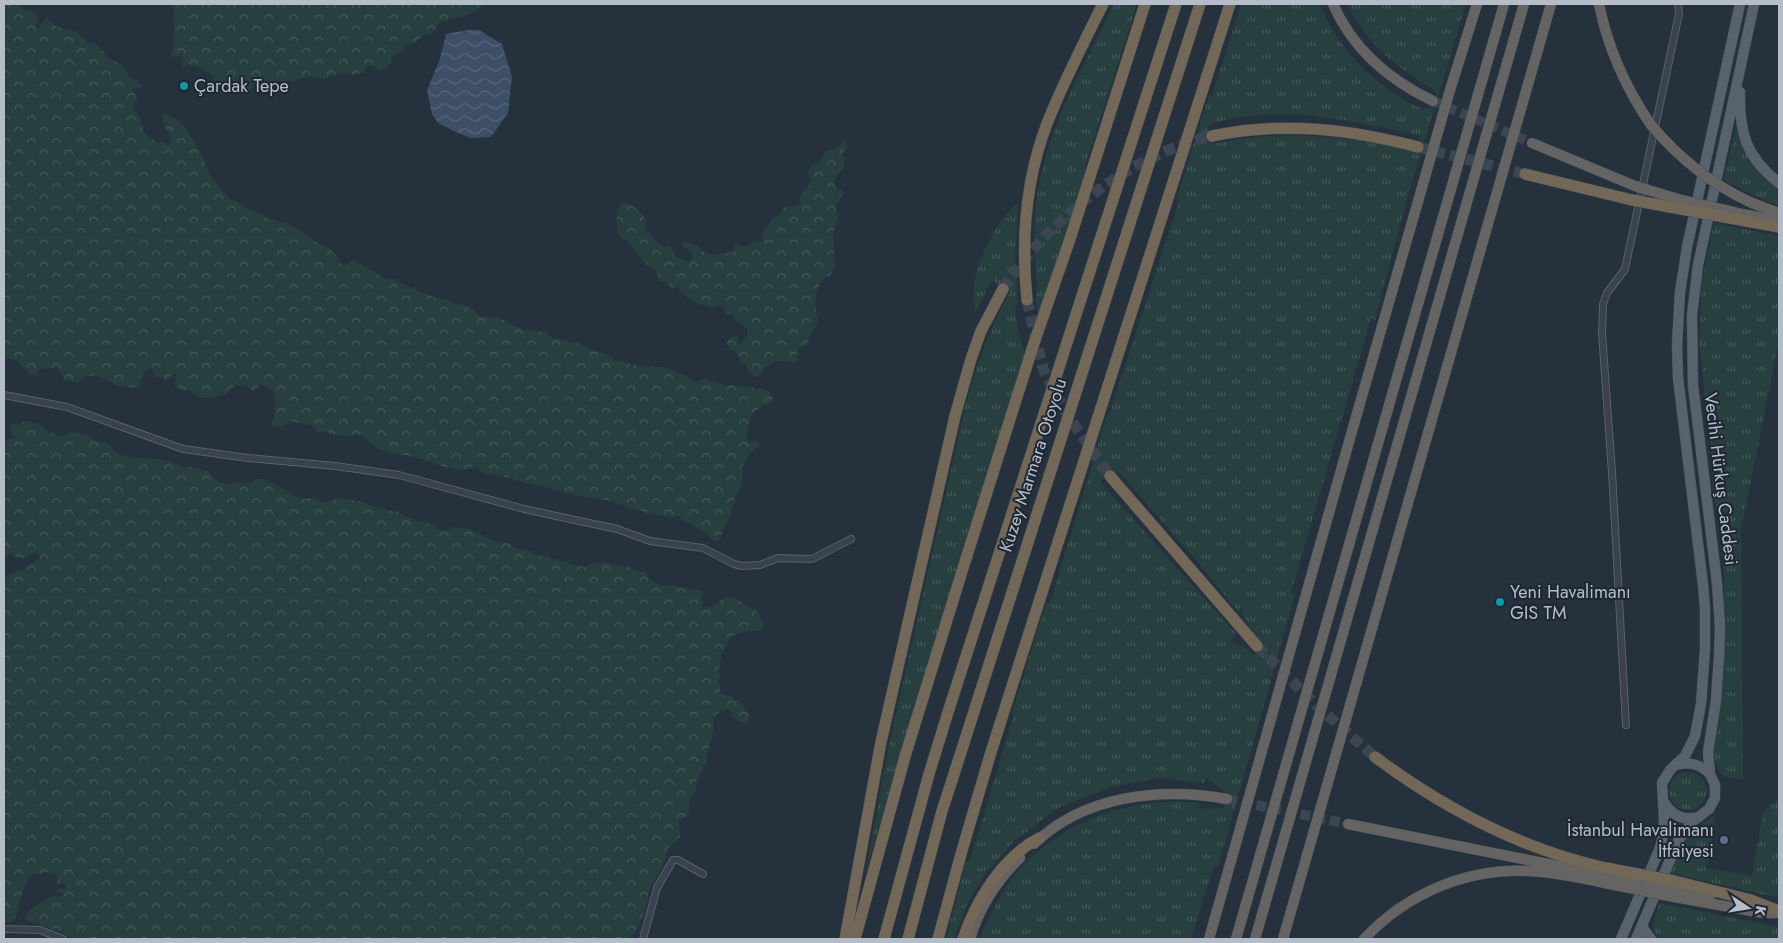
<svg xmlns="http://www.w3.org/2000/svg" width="1783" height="943" viewBox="0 0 1783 943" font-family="Jost,sans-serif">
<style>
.grass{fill:url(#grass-tufts);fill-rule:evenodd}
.forest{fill:url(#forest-crowns)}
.water{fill:url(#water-waves)}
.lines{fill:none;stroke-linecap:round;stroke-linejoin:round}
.trunk-tunnel{stroke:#3b4652;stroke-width:10;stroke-dasharray:10 5;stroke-linecap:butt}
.motorway-tunnel{stroke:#3b4652;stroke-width:11;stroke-dasharray:11 5.5;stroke-linecap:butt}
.minor-casing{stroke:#57606b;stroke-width:8}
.primary-casing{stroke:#454e5a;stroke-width:11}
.trunk-casing{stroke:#444d58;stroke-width:11}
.motorway-casing{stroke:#444d58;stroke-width:12}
.minor{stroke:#39424e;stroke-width:6}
.primary{stroke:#57626d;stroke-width:10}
.trunk{stroke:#656462;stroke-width:10}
.motorway{stroke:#736757;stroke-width:11}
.trunk-bridge-casing{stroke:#444d58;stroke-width:11;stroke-linecap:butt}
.motorway-bridge-casing{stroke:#444d58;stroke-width:12;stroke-linecap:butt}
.trunk-bridge{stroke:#656462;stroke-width:10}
.motorway-bridge{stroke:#736757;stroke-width:11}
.culture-dot{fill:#0f9aa8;stroke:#1e2733;stroke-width:2}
.service-dot{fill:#5c6f8a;stroke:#1e2733;stroke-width:2}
.labels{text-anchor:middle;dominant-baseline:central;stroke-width:4;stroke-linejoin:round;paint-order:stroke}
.poi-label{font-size:18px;fill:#b5bdc8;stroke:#1e2733;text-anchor:start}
.street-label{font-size:18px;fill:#b5bdc8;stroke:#1e2733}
</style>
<defs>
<pattern id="grass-tufts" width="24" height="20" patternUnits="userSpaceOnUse" patternTransform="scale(1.25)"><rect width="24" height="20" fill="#283f3f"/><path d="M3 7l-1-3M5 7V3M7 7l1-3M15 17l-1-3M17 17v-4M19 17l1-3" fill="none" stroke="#455959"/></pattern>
<pattern id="forest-crowns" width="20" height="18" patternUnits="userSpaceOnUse" patternTransform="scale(1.25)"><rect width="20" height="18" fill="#283f3f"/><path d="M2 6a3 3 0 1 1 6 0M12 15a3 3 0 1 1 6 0" fill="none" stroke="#455959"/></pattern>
<pattern id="water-waves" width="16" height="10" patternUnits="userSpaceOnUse" patternTransform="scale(1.25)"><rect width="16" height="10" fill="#3c4f66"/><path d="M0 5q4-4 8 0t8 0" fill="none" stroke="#56667a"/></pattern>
</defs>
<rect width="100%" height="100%" fill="#25313d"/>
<path class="grass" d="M1114 4H1137L1085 166 1087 168 1041 312 1038 313 1037 304 1035 303C1039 289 1035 275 1035 261 1034 237 1034 213 1038 189 1050 123 1085 64 1114 4Z
M1241 4H1320C1335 43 1362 72 1397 95 1404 99 1416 108 1425 109 1427 109 1430 108 1432 108L1436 94 1432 88C1393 65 1368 45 1347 4H1466L1409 192 1375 320 1371 318 1291 593 1295 595 1218 867 1214 866 1191 939H979C991 913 1004 885 1024 864 1069 818 1137 796 1200 803L1199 809 1224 808 1227 794 1206 777 1204 783 1159 778 1111 787 1056 809 1012 843 985 874 967 904 954 939H946L966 861H970L1013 717 1012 713 1046 603H1050L1108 412H1110L1179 201 1177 197 1209 96H1212ZM1297 114C1338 118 1377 126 1418 135L1421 141 1418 150C1348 137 1284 128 1213 144L1208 127C1224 114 1275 115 1297 114ZM1113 471 1120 473 1196 560 1239 613 1242 606V614L1258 641 1254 656 1246 648 1230 643 1236 634 1100 482Z
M1736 126 1741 143 1779 188V205L1764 200 1724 180Z
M1018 204 1015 257 1018 305 1015 306 1018 330 1026 358 915 704 865 875 889 745 966 404C976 365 990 328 1010 292L992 280 975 313C974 300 973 287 976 274 980 256 1002 212 1018 204Z
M1714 223 1779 236V341L1741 530 1743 779C1722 779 1718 773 1713 754L1724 673V574L1719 515 1714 497 1710 443 1699 342 1702 282Z
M1669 791a19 19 0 1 1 38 0a19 19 0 1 1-38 0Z
M1779 801V898L1669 873 1682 842 1693 829 1716 815 1707 868 1752 876 1763 813C1767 805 1771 802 1779 801Z
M1660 903 1779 927V939H1660C1648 928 1655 916 1660 903Z"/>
<path class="forest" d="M4 4H20L25 11H33L37 15 38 20 35 24 36 27 39 28 44 20 47 18 55 26 75 31 88 43H94L103 51 108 58 123 65 129 77 139 81 141 87 132 89 138 98 133 107 139 116 145 134 158 143 163 142 168 145 172 141 170 135 164 127 162 115 165 113 173 117 186 128 202 156 210 175 228 197 247 209 260 213 271 220 285 223 301 231 315 241 329 248 339 258 340 263 344 266 348 265 351 261 355 260C364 268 375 271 384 279H395L400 283 436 298 449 300 454 303 466 306 482 317H498L522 330 546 332 552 338 582 344 594 351 605 353 615 360 626 362 631 365 668 368 697 382 704 379 727 386 733 385 767 390 773 397 771 403 762 406 751 414C751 425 744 432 749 442L756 441 760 444 748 456 742 468 743 484 738 492 733 505 731 516 726 523 720 539 717 542C709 538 703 529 695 528L692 524 681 519V517L678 516C663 520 625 506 610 501 603 499 596 499 590 498 574 495 557 491 541 485L537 486 519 481 512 478 487 474 474 467C458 475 427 460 410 456 399 454 390 454 380 450 374 447 368 439 362 435L339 436 325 431 320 433 315 430V427C307 422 299 425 291 421L279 428H274L272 424C275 418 276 398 274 391 270 389 265 386 261 385L254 390H251L245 385C238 385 230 387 226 394L211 398H199L190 390C184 393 180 390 175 386L176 375 173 374 166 382 163 377H155L152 369H148C141 374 140 379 139 388L119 386 96 375 85 377 78 383C63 378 65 384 58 367L46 369 41 367 37 374 31 375 16 360 4 358Z
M173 4H484C473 18 454 16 439 23L432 34C430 35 427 34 424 35 417 39 418 45 407 44L401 52 393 55C389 64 391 70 378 70L371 65 366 67 364 72 355 75 342 73 323 79 309 76 294 81H274L267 84 264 81C257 81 251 86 249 93L245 95C239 92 238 86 232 83 227 81 221 84 215 83 214 70 199 67 188 65L184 68 182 66 183 59 181 55 173 58 171 56C171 50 174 46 174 40 175 29 174 15 173 4Z
M844 141 847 145 843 155 845 166C840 173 833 177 835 187L842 190 843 193 836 206 838 218 833 233 835 266 830 276 825 277 819 285 816 295 815 303 818 322 808 339 809 345 798 347V353L795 357 798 358 796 362 777 361 764 368 759 376 756 377 748 373 746 365 742 363 734 350 730 349 727 344 728 339 735 335 738 336V343L741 344 748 334 747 328 736 321 732 315H726L724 308 721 305 712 308C704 306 696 303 689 299 685 296 682 291 677 288H672L666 282 660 281 656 271 646 264 626 240 618 235C617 225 614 210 623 202L637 208 646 220V229L651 236 660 245 665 247 668 245 671 248 676 257 688 261 691 260 692 253 683 246V241L698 246 704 252 712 255 733 252 735 243 744 246 757 241 762 242 763 230 777 215 781 213 783 208C789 205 794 207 799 204 800 201 800 198 801 195 804 186 817 186 807 172L811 166 820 162 826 151 834 149Z
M27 421 41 425 46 430 59 436 72 432 88 436 98 442H106L117 453 131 458 157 459 172 462 185 468 191 467 208 471 217 481 228 484 239 482 251 483 257 479 266 480 290 492 294 496 305 499 314 497 321 502H326L339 498 359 501 379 508 398 512 414 520 435 525 439 530 446 531 455 527 469 529 500 543H507L519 549 528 550 537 555 567 562 571 565 586 567 590 564 605 563 629 567 638 572 645 571 650 580 661 586 675 585 681 588 701 590 703 593 701 598 702 603 701 605 703 608 711 607 724 598 733 597 757 611 764 626 761 631C750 631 737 630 730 639 727 644 726 649 722 653L719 670 721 676 718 680 720 687V692L723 695 731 696 735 700H740L745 710 751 717 745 724 733 718 731 712 727 709 720 711 713 718 714 730 708 751 706 763 696 783 697 787 693 796 689 802V813L687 816 679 821 680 837 668 849 662 868 650 887 645 911 638 928 629 939H74L62 932 25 920 29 911 49 897 64 896 63 894 56 891 59 888 65 889 66 888 65 883 57 884V875L46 872 41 874 37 873 30 877 24 887 15 919 14 921 4 923V576C12 574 18 570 24 570L32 563 40 559 39 555 34 552 25 559 16 557 13 554 4 556V442L7 439 16 438 12 435 10 426 12 423 21 426 22 422Z"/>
<path class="water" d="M468 30H479L502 44 512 77 508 113 491 137 470 138 454 131 438 123 432 114 427 90 440 59 446 34Z"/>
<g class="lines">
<path class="trunk-tunnel" d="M1433 101 1532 143
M1227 799 1348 824"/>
<path class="motorway-tunnel" d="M1418 147 1525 174
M1003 289C1049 219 1129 155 1212 136
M1027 300 1043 369 1066 413 1110 476
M1257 646 1317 706 1375 757"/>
<g class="minor-casing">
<path id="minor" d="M4 395 67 407 183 449 248 458 335 466 399 475 524 509 617 529 650 541 703 548 734 564 742 566 760 565 778 558 812 559 851 539
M1626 725 1612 472 1602 333 1603 304 1607 293 1625 269 1679 14 1678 4
M4 929 40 930 63 939
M643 939 657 888 673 860H678L703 874"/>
</g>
<g class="primary-casing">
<path id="primary" d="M1740 92C1739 133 1746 157 1779 183
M1676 765C1690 761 1700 764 1710 774
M1664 802C1672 816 1684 821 1699 817
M1642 927 1651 939
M1621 939 1660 848 1663 835 1664 819 1662 783 1670 770 1685 756 1695 736 1701 704 1705 649V609L1703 585 1678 378 1677 345 1680 292 1687 247 1740 4
M1636 939 1679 839 1692 822 1709 809 1715 798V785L1710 774 1708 752 1716 700 1719 657 1720 626 1717 583 1693 385 1692 315 1698 265 1754 4"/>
</g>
<g class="trunk-casing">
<path id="trunk" d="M1333 4C1353 50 1389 80 1433 101
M1599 4C1608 49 1625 87 1651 125
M1532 143 1635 186
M1752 203 1779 213
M1747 215 1779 221
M1348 824 1603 875
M1034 844C1084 795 1161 787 1227 799
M1671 889 1710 897
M1669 896 1763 913H1779
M970 939C979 909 997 880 1020 858
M1209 939 1354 424 1450 90 1477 4
M1236 939 1504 4
M1255 939 1524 4
M1283 939 1551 4
M1364 939C1406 894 1466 868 1528 871 1553 872 1577 877 1600 882"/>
</g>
<g class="motorway-casing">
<path id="motorway" d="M1212 136C1282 121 1349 129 1418 147
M1525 174 1632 200
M1746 221 1779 227
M1027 300C1021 240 1026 177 1048 121 1064 81 1084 42 1103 4
M1110 476 1257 646
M1375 757C1445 809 1520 849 1606 868
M1674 881 1751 900 1779 911
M845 939 881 742 955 416 971 359 981 331 1003 289
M855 939 906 753 964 565 1034 343 1069 242 1145 4
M884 939 929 774 949 709 1176 4
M908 939 942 811 954 774 1200 4
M938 939 961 854 991 752 1230 4
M963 939C976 900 1002 858 1039 838"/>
</g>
<use href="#minor" class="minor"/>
<use href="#primary" class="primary"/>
<use href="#trunk" class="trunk"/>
<use href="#motorway" class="motorway"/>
<g class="trunk-bridge-casing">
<path id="trunk-bridge" d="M1651 125C1679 158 1712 185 1752 203
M1635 186 1678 199 1747 215
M1603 875 1671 889
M1600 882 1669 896"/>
</g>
<g class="motorway-bridge-casing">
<path id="motorway-bridge" d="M1632 200 1746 221
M1606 868 1674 881"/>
</g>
<use href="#trunk-bridge" class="trunk-bridge"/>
<use href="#motorway-bridge" class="motorway-bridge"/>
</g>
<g class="culture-dot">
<circle cx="184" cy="86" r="5"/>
<circle cx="1500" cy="602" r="5"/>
</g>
<circle class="service-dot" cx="1724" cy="840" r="5"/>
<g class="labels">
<g class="poi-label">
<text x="194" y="86">Çardak Tepe</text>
<text x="1510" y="592">Yeni Havalimanı<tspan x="1510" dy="21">GIS TM</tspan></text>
<text x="1714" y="830" text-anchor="end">İstanbul Havalimanı<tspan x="1714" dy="21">İtfaiyesi</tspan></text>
</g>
<g class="street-label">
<text transform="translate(1033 465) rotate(-72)">Kuzey Marmara Otoyolu</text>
<text transform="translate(1721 479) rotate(83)">Vecihi Hürkuş Caddesi</text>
</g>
</g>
<rect width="1783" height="943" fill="none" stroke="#b5bdc8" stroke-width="10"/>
<g transform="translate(1748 908) rotate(102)" stroke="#1e2733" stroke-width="4" paint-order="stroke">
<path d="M0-4L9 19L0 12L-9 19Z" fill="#b5bdc8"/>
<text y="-8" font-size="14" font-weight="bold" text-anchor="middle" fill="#b5bdc8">K</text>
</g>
</svg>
